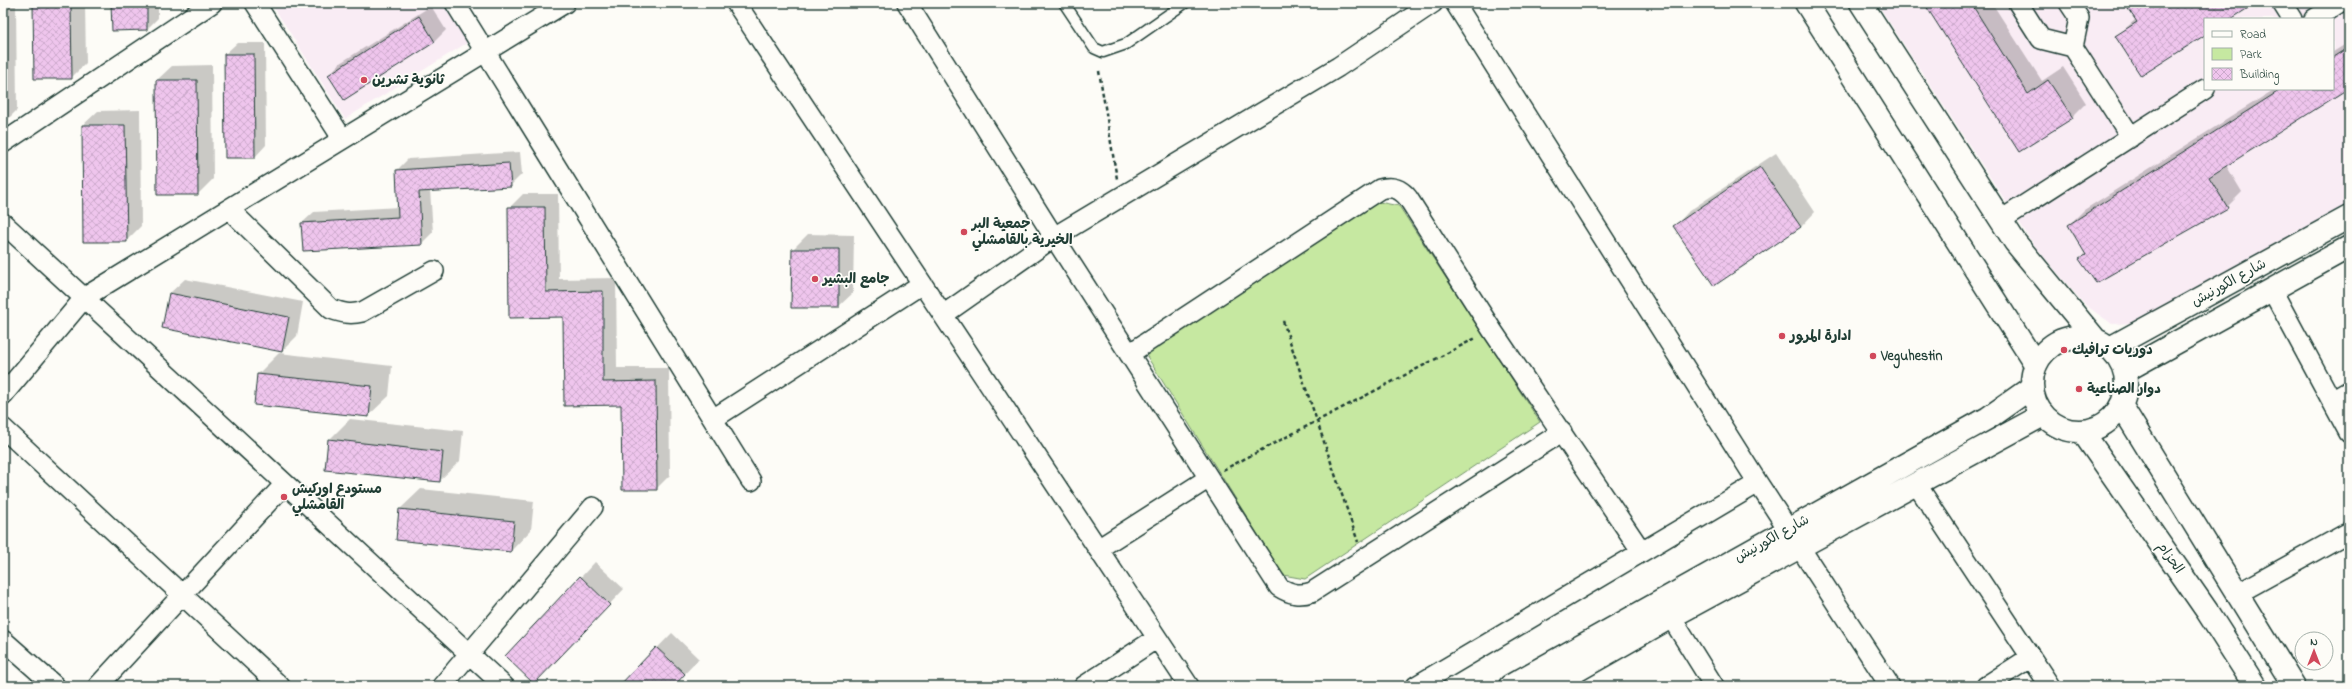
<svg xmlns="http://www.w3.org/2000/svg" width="2352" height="689" viewBox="0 0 2352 689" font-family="'Indie Flower','Playpen Sans Arabic',sans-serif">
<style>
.built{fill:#f9ecf4;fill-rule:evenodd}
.green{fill:#c6e8a1;stroke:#72926a}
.shadow{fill:#0003}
.building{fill:url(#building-cross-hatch);stroke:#1f3d34}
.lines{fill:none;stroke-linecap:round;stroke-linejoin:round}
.lane-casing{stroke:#1f3d34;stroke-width:13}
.street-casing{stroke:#1f3d34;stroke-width:22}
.secondary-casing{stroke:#1f3d34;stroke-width:25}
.path{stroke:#1f3d34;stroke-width:2.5;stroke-dasharray:4 3;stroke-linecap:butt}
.lane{stroke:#fdfcf7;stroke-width:10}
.street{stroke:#fdfcf7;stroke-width:19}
.secondary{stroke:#fdfcf7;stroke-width:22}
.poi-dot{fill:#d1495b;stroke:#fdfcf7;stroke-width:1.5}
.labels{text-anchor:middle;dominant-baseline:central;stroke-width:3.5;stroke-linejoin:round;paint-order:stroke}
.poi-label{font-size:14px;font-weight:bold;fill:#1f3d34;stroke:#fdfcf7;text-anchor:start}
.street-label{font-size:14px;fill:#1f3d34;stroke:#fdfcf7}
</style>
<defs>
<pattern id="building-cross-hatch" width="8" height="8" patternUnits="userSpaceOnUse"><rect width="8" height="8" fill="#efc5ed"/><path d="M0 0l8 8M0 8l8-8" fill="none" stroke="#cac"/></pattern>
</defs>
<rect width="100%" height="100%" fill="#fdfcf7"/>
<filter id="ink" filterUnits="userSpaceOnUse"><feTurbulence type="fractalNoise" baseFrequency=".025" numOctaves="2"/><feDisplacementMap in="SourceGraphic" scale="8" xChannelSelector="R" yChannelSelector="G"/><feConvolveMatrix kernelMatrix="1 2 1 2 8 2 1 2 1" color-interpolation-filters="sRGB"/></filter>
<g filter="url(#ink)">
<path class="built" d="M271 3H445L470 41 345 119Z
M1877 3H2349V206L2137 323 2112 324 2084 304 2034 245ZM2205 19H2333V89H2205Z"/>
<path class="green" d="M1374 201 1399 206 1540 422 1305 579 1283 575 1143 350Z"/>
<path class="shadow" d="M3 3H16L17 110 3 124Z
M34 3H85L86 63 71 78Z
M112 3H158V18L147 29Z
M1926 3H1992L2042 81 2063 67 2086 103 2072 117 2020 151Z
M2125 3H2252L2229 19H2205V34L2117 36 2136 19Z
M431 6 446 30 435 41 344 99 329 75 340 63Z
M2349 42V87L2226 165 2242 192 2227 207 2096 282 2080 259 2086 253 2069 225 2084 210 2275 89H2333V52Z
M237 43H265L266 145 255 157 225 54Z
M212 65 213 179 198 194 157 80 172 66Z
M140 110 141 226 126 241 83 125 98 111Z
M520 152 522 174 510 186 430 190 433 232 421 244 302 223 314 212 399 207 397 170 408 159Z
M1776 153 1815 212 1801 227 1675 226 1689 211Z
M523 194H558L559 279 616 278 617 368H669L670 475 656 489 622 404 565 405 564 316 510 317 509 208Z
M808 234 854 235 853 293 838 307 793 249Z
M185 279 303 302 297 336 282 351 170 293Z
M279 353 392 366 389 396 368 416 255 404 258 374Z
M350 419 463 431 460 461 439 481 329 440Z
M421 489 534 501 531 530 511 551 400 509Z
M595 562 624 589 549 668 581 577Z
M672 633 699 659 673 686H620Z"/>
<path class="building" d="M33 3H71L72 79H34Z
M111 3H147V30L112 31Z
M1924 3H1971L2028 94 2048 80 2073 118 2019 152Z
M2124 3H2256L2231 19H2205V35L2141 76 2115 36 2137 22Z
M419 16 435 42 344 100 328 75Z
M2349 47V88L2209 177 2228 208 2096 283 2079 259 2086 255 2068 225 2282 89H2333V57Z
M224 54H254L255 158H225Z
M156 80H197L198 195H157Z
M82 125H125L127 242H83Z
M509 163 511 187 419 192 422 245 303 251 301 223 398 217 396 170Z
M1760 167 1801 227 1714 286 1673 226Z
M508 207H545L546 292 603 291V382L656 381 657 490H622L621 405 564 406 563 317 509 318Z
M792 249H839V308H791Z
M169 293 289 317 282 352 162 328Z
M257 374 372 386 369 417 254 405Z
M328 439 443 452 440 482 325 470Z
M399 509 514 521 511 552 396 540Z
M580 576 610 605 534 684 505 656Z
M656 647 685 674 674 686H619Z"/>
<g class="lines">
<g class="lane-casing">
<path id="lane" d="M1064 3 1094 48 1103 52 1126 44 1185 3"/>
</g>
<g class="street-casing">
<path id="street" d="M255 3 342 138
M455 3 751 481
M736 3 1189 686
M907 3 1054 237 1279 587C1290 594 1299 596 1312 592L1562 432
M1455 3 1758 483 1890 686
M2018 3 2041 39 2073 47 2131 137
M2069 3 2079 18 2073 47
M2282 3 2292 19
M2314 19 2339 3
M3 143 212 3
M229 209 331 309C342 313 350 315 362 312L434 271
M2001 220 2205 89
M3 223 504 686
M2272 290 2349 433
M943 315 1054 237 1338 67 1433 3
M1129 354 1380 189C1392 186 1400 188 1408 198L1492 330 1642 552
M3 395 85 297 565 3
M2332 401 2349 391
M713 419 922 284
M3 428 280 686
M1917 485 2050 686
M1098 549 1209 478
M2237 594 2349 532
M1671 617 1714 686
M3 640 55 686
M98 686 284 485
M442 686 593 507
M1084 686 1157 638
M1416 686 1758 483
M1986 686 2031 657"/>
</g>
<g class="secondary-casing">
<path id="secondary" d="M1806 3 2036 365
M1861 3 2015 242 2096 340
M2032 384a47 47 0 1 1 94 0a47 47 0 1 1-94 0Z
M2110 348 2349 217
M2125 371 2349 247
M2121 405 2294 686
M2082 431 2207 611 2255 686
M1510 686 1988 418 2032 387
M1550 686 1671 617 2043 415"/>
</g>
<path class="path" d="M1099 71 1117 179
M1283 321 1358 542
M1223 470 1476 338"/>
<use href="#lane" class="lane"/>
<use href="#street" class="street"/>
<use href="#secondary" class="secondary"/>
</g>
</g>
<g class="poi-dot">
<circle cx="364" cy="80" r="4"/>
<circle cx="964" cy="232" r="4"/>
<circle cx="815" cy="279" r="4"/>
<circle cx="1782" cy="336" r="4"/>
<circle cx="2064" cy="350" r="4"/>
<circle cx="1873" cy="356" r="4"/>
<circle cx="2079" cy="389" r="4"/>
<circle cx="284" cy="497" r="4"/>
</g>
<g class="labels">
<g class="poi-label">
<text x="372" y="80">ثانوية تشرين</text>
<text x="972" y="224">جمعية البر<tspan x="972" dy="16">الخيرية بالقامشلي</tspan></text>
<text x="823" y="279">جامع البشير</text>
<text x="1790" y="336">ادارة المرور</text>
<text x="2072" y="350">دوريات ترافيك</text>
<text x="1881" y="356">Veguhestin</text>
<text x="2087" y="389">دوار الصناعية</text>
<text x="292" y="489">مستودع اوركيش<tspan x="292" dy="16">القامشلي</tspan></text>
</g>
<g class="street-label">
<text transform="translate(2229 283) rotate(-29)">شارع الكورنيش</text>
<text transform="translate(1772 539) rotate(-29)">شارع الكورنيش</text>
<text transform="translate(2170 558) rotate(55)">الحزام</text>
</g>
</g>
<rect width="2352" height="689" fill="none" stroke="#fdfcf7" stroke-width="16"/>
<rect x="8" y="8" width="2336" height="673" fill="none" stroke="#1f3d34" stroke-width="1.5" filter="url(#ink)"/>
<rect x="2204" y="18" width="130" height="72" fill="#fdfcf7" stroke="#a4b0a9"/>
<rect x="2212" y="31" width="20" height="6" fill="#fdfcf7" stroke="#a4b0a9"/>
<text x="2240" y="38" font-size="12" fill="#1f3d34">Road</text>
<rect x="2212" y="48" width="20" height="12" fill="#c6e8a1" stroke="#a4b0a9"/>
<text x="2240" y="58" font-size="12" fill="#1f3d34">Park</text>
<rect x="2212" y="68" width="20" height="12" fill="url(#building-cross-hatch)" stroke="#a4b0a9"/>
<text x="2240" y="78" font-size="12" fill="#1f3d34">Building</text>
<g transform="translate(2314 651)"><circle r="19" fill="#fdfcf7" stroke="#a4b0a9"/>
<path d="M0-3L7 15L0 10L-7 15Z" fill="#d1495b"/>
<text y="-6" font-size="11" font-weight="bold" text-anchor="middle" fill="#1f3d34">N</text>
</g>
</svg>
